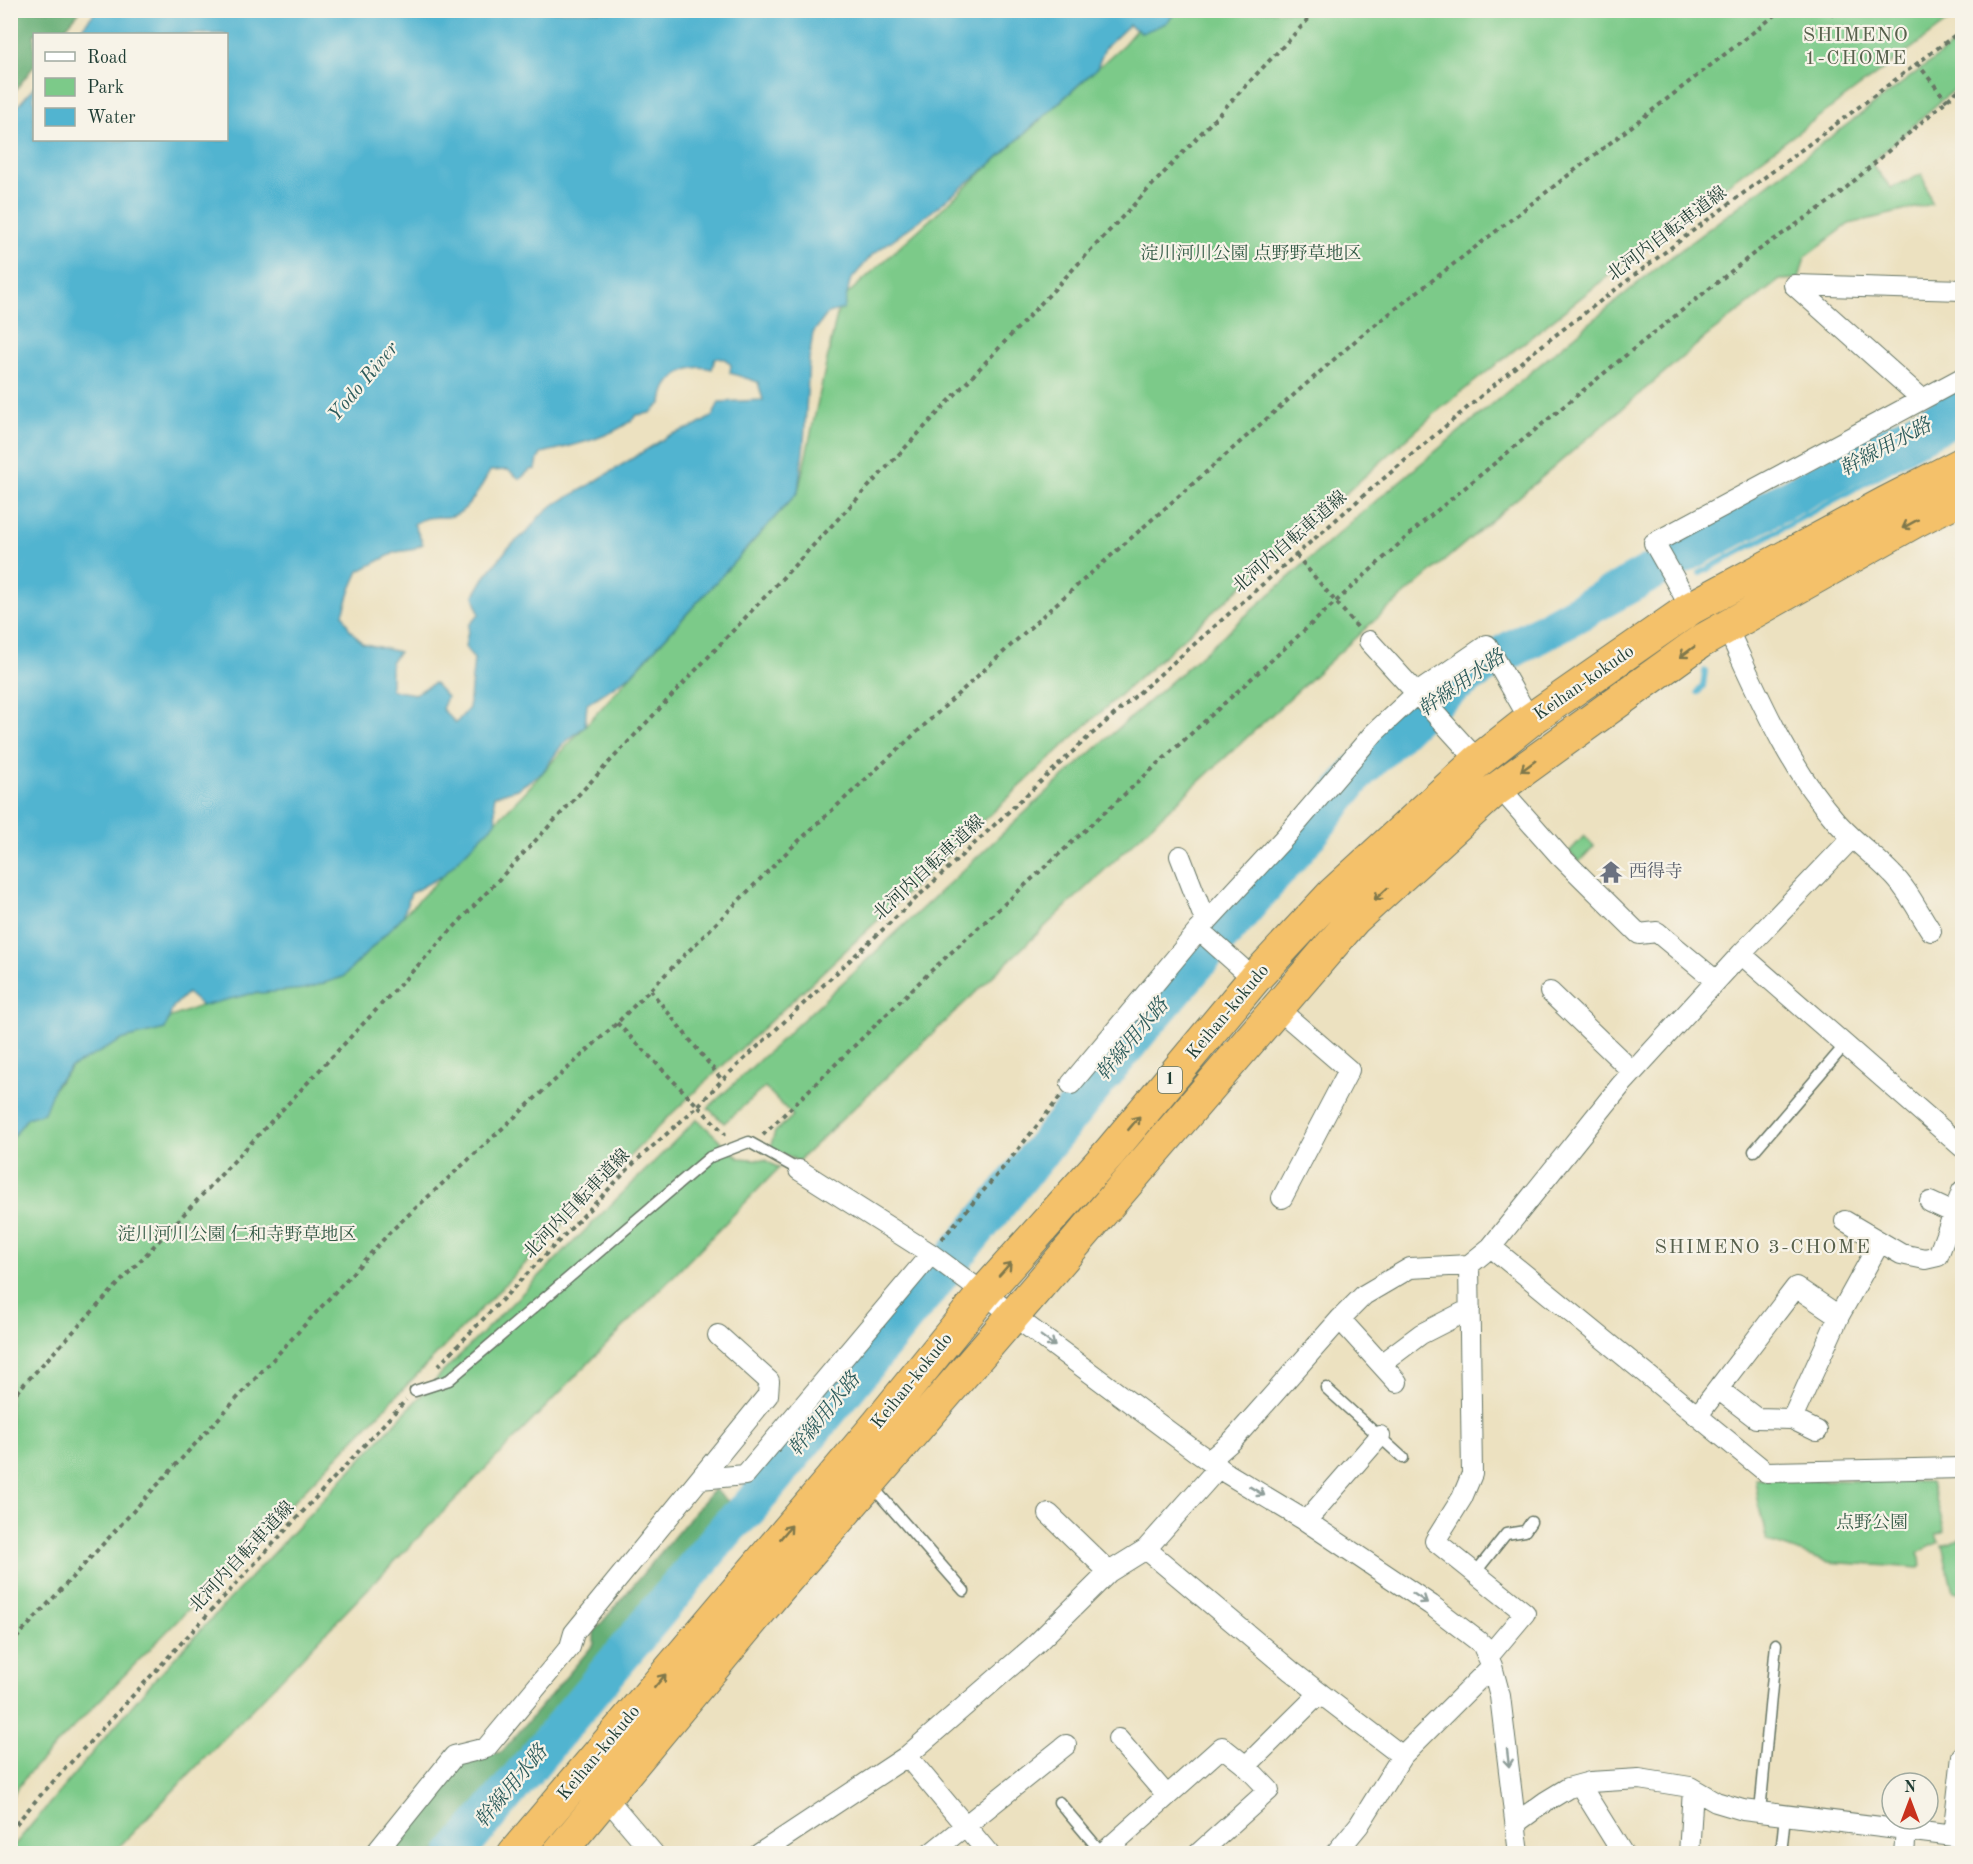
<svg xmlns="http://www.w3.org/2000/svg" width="1973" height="1864" viewBox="0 0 1973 1864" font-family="'Old Standard TT','Noto Serif JP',serif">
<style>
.green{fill:#7cca89;stroke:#4e845e;stroke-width:1.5}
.forest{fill:#65ae75;stroke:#427654;stroke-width:1.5}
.water{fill:#51b4d0;stroke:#387882;stroke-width:1.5;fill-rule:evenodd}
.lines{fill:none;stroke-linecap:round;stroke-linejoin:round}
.stream{stroke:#51b4d0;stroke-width:6}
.river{stroke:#51b4d0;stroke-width:38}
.service-casing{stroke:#677665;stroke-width:13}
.minor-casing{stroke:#677665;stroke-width:22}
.trunk-casing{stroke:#677665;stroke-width:35}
.path{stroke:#677665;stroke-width:4;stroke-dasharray:4.5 4.5;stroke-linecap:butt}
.service{stroke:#fff;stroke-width:10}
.minor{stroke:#fff;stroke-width:20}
.trunk{stroke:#f4c16a;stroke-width:33}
.oneway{stroke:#7f784c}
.oneway2{stroke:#8f9e9a}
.labels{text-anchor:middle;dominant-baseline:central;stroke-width:4.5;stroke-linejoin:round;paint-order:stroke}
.shield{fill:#f7f3e8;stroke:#60746a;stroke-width:1.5}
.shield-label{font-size:16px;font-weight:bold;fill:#1f3d34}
.street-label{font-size:18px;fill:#1f3d34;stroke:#f7f3e8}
.park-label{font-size:18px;fill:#325945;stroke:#f7f3e8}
.worship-label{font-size:18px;fill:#5b616d;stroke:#f7f3e8;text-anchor:start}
.neighbourhood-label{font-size:20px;letter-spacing:1.5px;fill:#57604c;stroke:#f7f3e8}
.water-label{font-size:20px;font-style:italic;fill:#2c5b5b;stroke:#f7f3e8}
</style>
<rect width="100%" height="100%" fill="#f7f3e8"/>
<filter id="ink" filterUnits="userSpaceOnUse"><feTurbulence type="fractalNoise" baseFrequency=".0167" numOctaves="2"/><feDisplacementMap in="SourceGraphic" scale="12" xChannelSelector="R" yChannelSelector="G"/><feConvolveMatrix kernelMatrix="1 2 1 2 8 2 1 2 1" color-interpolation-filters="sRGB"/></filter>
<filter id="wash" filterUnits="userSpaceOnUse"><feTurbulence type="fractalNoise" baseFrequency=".008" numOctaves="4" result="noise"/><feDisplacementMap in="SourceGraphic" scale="24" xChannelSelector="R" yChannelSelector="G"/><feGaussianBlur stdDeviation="1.35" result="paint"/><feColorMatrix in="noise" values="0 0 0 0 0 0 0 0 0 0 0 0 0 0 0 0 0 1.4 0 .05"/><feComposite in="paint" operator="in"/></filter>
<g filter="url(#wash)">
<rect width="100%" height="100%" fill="#ece1c0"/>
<path class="green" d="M1152 11H1962L1679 220 1440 409 1074 736 665 1120 28 1774 11 1797 10 1140 13 1135 87 1049 219 999 343 977 524 793 798 492 840 301 1124 44Z
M1962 38V82L1871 163 1891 188 1922 174 1932 204 1849 224 1805 257 1799 279 1780 280 1707 336 1367 627 1153 824 798 1161 770 1148 775 1132 793 1116 765 1087 724 1123 708 1108 1060 780 1365 510 1650 273Z
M1584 836 1594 846 1579 862 1569 852Z
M697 1119 739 1158 765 1160 779 1168 362 1595 113 1853 11 1854V1849L152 1682 440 1375Z
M1755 1479 1931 1482 1945 1531 1936 1535 1939 1542 1918 1553 1922 1565 1920 1568 1826 1562 1767 1541 1760 1511Z
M1962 1538V1592H1953L1942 1545Z"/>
<path class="forest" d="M11 10 80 11 60 34H34V66L11 96Z
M714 1489 729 1502 435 1853 386 1854 465 1759 502 1752 594 1644V1632Z"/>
<path class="water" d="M96 11H1177L1166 23 1142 33 1129 25 1105 48 1097 68 992 163 930 213 873 254 850 281 844 309 828 313 813 333 809 360 804 443 798 492 630 676 587 704 585 726 562 745 542 773 517 789 494 796 496 822 442 876 411 893 403 916 343 977 305 989 250 994 202 1006 187 993 173 1007 165 1029 124 1039 71 1067 55 1085 44 1113 27 1118 11 1140V114L34 87V140H226V34H77ZM715 358 725 359 731 365 730 373 758 382 763 400 719 402 713 416 696 426 670 435 583 489 553 505 539 517 528 531 508 548 484 578 474 595 479 614 469 625 465 647 474 659 469 708 456 723 442 709 447 697 434 683 415 694 391 690V662L399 652 362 643 349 628 343 614 351 589 359 571 396 552 411 550 423 544 414 524C432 512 441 521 455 515 469 510 483 484 490 471L508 470 520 479 530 470 536 469 538 459 542 453C570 446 617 437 637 415L650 413 662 403C664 378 688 362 712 369Z"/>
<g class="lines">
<path class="stream" d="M1700 573 1962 430
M1698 692 1703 686 1705 671"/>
<path class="river" d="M456 1854 730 1525 748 1509 1144 1025 1314 828 1357 773 1414 717 1454 685 1505 653 1677 558 1962 406"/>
</g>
</g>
<g filter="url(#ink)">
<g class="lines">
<g class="service-casing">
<path id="service" d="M1754 1151 1845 1045
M1326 1388 1403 1458
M415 1391 449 1380 710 1157 749 1142 799 1170
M871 1485 964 1591
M1475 1573 1506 1534 1525 1531 1531 1522
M1059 1802 1102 1853
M1760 1812 1776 1644
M1781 1854 1785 1815"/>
</g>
<g class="minor-casing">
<path id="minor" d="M1922 399 1794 285 1962 290
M1691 608 1654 543 1962 378
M1727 628C1758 694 1787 765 1835 820 1852 840 1874 855 1892 874 1907 888 1919 913 1931 931
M1369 641 1478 761
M1499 787 1559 855 1639 934 1657 932 1716 981
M1180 856 1206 923
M1199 930 1254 979
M1741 954 1852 838
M1550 992 1633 1072
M1277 1008 1349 1070 1282 1198
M1071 1084 1199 930 1286 836 1374 733 1417 693 1487 645 1530 720
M799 1170 931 1254 1195 1451 1228 1474 1306 1521 1431 1605 1482 1644 1492 1666 1500 1696 1519 1854
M1930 1202 1954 1213
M1845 1221 1901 1254 1925 1259 1938 1256 1962 1191
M1491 1247 1766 1472 1962 1468
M1469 1265 1472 1474 1462 1498 1435 1541 1525 1613 1488 1657
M1340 1319 1397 1382
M1381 1364 1421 1334 1470 1309
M1718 1389 1756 1418 1792 1419 1817 1431
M1698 1415 1796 1287 1839 1316
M1792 1419 1839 1316 1880 1242
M1209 1461 1233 1440 1340 1319 1364 1295 1410 1268 1469 1265 1491 1247 1621 1085 1741 954 1962 1147
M700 1479 745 1475 931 1254
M1049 1514 1109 1572
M1306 1521 1380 1436
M1146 1549 1291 1671 1402 1756
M1118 1739 1167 1796
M907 1756 989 1854
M1580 1785 1623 1854
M605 1796 654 1854
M1516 1823 1545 1802 1568 1788 1590 1782 1639 1779 1690 1787 1716 1802 1743 1810 1962 1837
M1953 1836 1962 1756
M375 1854 454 1756 486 1748 570 1647 574 1633 768 1395 769 1381 718 1335
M759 1854 907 1756 1034 1646 1109 1572 1146 1549 1219 1467
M930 1854 1066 1745
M1102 1854 1222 1747 1246 1766
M1198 1854 1269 1790 1246 1766 1320 1693
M1335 1854 1359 1825 1402 1756 1492 1666
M1689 1854 1693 1789
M1904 1854 1906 1830"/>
</g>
<g class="trunk-casing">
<path id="trunk" d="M514 1854 878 1424 984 1293 1110 1152 1254 979 1333 894 1478 761 1530 720 1691 608 1886 503 1962 464
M558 1854 778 1589 1354 919 1494 791 1700 642 1913 522 1962 497"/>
</g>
<path class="path" d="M1832 10 1833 14H1841L1847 10
M1917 63 1947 101
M1296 555 1358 628
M650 990 722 1080
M617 1023 726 1135
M763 1135 932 970 1422 523 1631 351 1753 254 1832 200 1962 87
M942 1239 1008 1162 1060 1097
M438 1366 635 1162 698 1106 722 1080 1083 742 1363 496 1532 353 1694 230 1962 30
M10 1399 1317 10
M10 1645 393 1229 617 1023 790 849 1047 612 1363 334 1782 10
M10 1831 38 1798 406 1400"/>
<use href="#service" class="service"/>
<use href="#minor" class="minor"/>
<use href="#trunk" class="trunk"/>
</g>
<defs><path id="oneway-shaft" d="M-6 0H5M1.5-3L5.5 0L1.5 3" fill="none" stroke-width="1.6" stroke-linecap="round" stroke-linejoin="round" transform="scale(1.5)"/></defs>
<g class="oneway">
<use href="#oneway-shaft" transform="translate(1910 524) rotate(151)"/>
<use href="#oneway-shaft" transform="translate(1687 652) rotate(144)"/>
<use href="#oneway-shaft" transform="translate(1528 766) rotate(144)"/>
<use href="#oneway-shaft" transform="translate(1381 894) rotate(138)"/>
<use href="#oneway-shaft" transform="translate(1134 1123) rotate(-50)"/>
<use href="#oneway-shaft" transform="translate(1005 1269) rotate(-48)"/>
<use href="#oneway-shaft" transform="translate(786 1532) rotate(-50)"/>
<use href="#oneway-shaft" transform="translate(660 1681) rotate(-50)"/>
</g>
<g class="oneway2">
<use href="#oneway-shaft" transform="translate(1048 1341) rotate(37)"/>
<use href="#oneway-shaft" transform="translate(1257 1491) rotate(31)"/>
<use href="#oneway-shaft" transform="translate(1420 1598) rotate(34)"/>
<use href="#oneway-shaft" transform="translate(1508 1758) rotate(83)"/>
</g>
</g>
<defs>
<g id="temple-bare" transform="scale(1.8)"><path d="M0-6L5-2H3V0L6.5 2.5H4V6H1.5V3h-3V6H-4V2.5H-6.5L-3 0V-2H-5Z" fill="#6b7280" stroke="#f7f3e8" stroke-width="2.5" paint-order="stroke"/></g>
</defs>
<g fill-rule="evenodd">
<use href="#temple-bare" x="1611" y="872"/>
</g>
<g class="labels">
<rect class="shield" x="1158" y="1067" width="24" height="26" rx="4.5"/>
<g class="shield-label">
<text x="1170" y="1080">1</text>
</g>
<g class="street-label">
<text transform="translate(1667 234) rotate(-37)">北河内自転車道線</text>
<text transform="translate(1290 542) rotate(-41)">北河内自転車道線</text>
<text transform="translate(1584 683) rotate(-35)">Keihan-kokudo</text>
<text transform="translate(929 868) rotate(-43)">北河内自転車道線</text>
<text transform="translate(1228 1012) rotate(-50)">Keihan-kokudo</text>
<text transform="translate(577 1204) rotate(-46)">北河内自転車道線</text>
<text transform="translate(912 1381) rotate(-51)">Keihan-kokudo</text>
<text transform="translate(242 1557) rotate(-47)">北河内自転車道線</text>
<text transform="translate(599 1753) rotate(-50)">Keihan-kokudo</text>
</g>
<g class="park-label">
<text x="1251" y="254">淀川河川公園 点野野草地区</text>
<text x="237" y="1235">淀川河川公園 仁和寺野草地区</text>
<text x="1872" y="1523">点野公園</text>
</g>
<g class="worship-label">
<text x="1629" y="872">西得寺</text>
</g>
<g class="neighbourhood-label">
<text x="1856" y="36">SHIMENO<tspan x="1856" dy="23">1-CHOME</tspan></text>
<text x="1763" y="1248">SHIMENO 3-CHOME</text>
</g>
<g class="water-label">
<text transform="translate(364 382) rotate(-50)">Yodo River</text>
<text transform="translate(1886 448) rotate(-28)">幹線用水路</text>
<text transform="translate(1462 684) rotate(-35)">幹線用水路</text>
<text transform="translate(1133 1040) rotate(-50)">幹線用水路</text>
<text transform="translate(825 1415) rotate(-51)">幹線用水路</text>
<text transform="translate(512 1787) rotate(-50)">幹線用水路</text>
</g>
</g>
<rect width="1973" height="1864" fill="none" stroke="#f7f3e8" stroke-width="36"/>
<rect x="33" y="33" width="195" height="108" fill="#f7f3e8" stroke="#a1aaa0" stroke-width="1.5"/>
<rect x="45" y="52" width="30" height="9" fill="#ffffff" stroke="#a1aaa0" stroke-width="1.5"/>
<text x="87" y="63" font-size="18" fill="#1f3d34">Road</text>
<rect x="45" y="78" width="30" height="18" fill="#7cca89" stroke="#a1aaa0" stroke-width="1.5"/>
<text x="87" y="93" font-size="18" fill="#1f3d34">Park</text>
<rect x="45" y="108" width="30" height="18" fill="#51b4d0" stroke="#a1aaa0" stroke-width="1.5"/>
<text x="87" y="123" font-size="18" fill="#1f3d34">Water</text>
<g transform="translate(1910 1801)"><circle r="28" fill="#f7f3e8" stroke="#a1aaa0" stroke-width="1.5"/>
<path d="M0-4.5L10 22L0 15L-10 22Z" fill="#c8321e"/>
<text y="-9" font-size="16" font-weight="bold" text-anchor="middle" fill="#1f3d34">N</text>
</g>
</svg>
